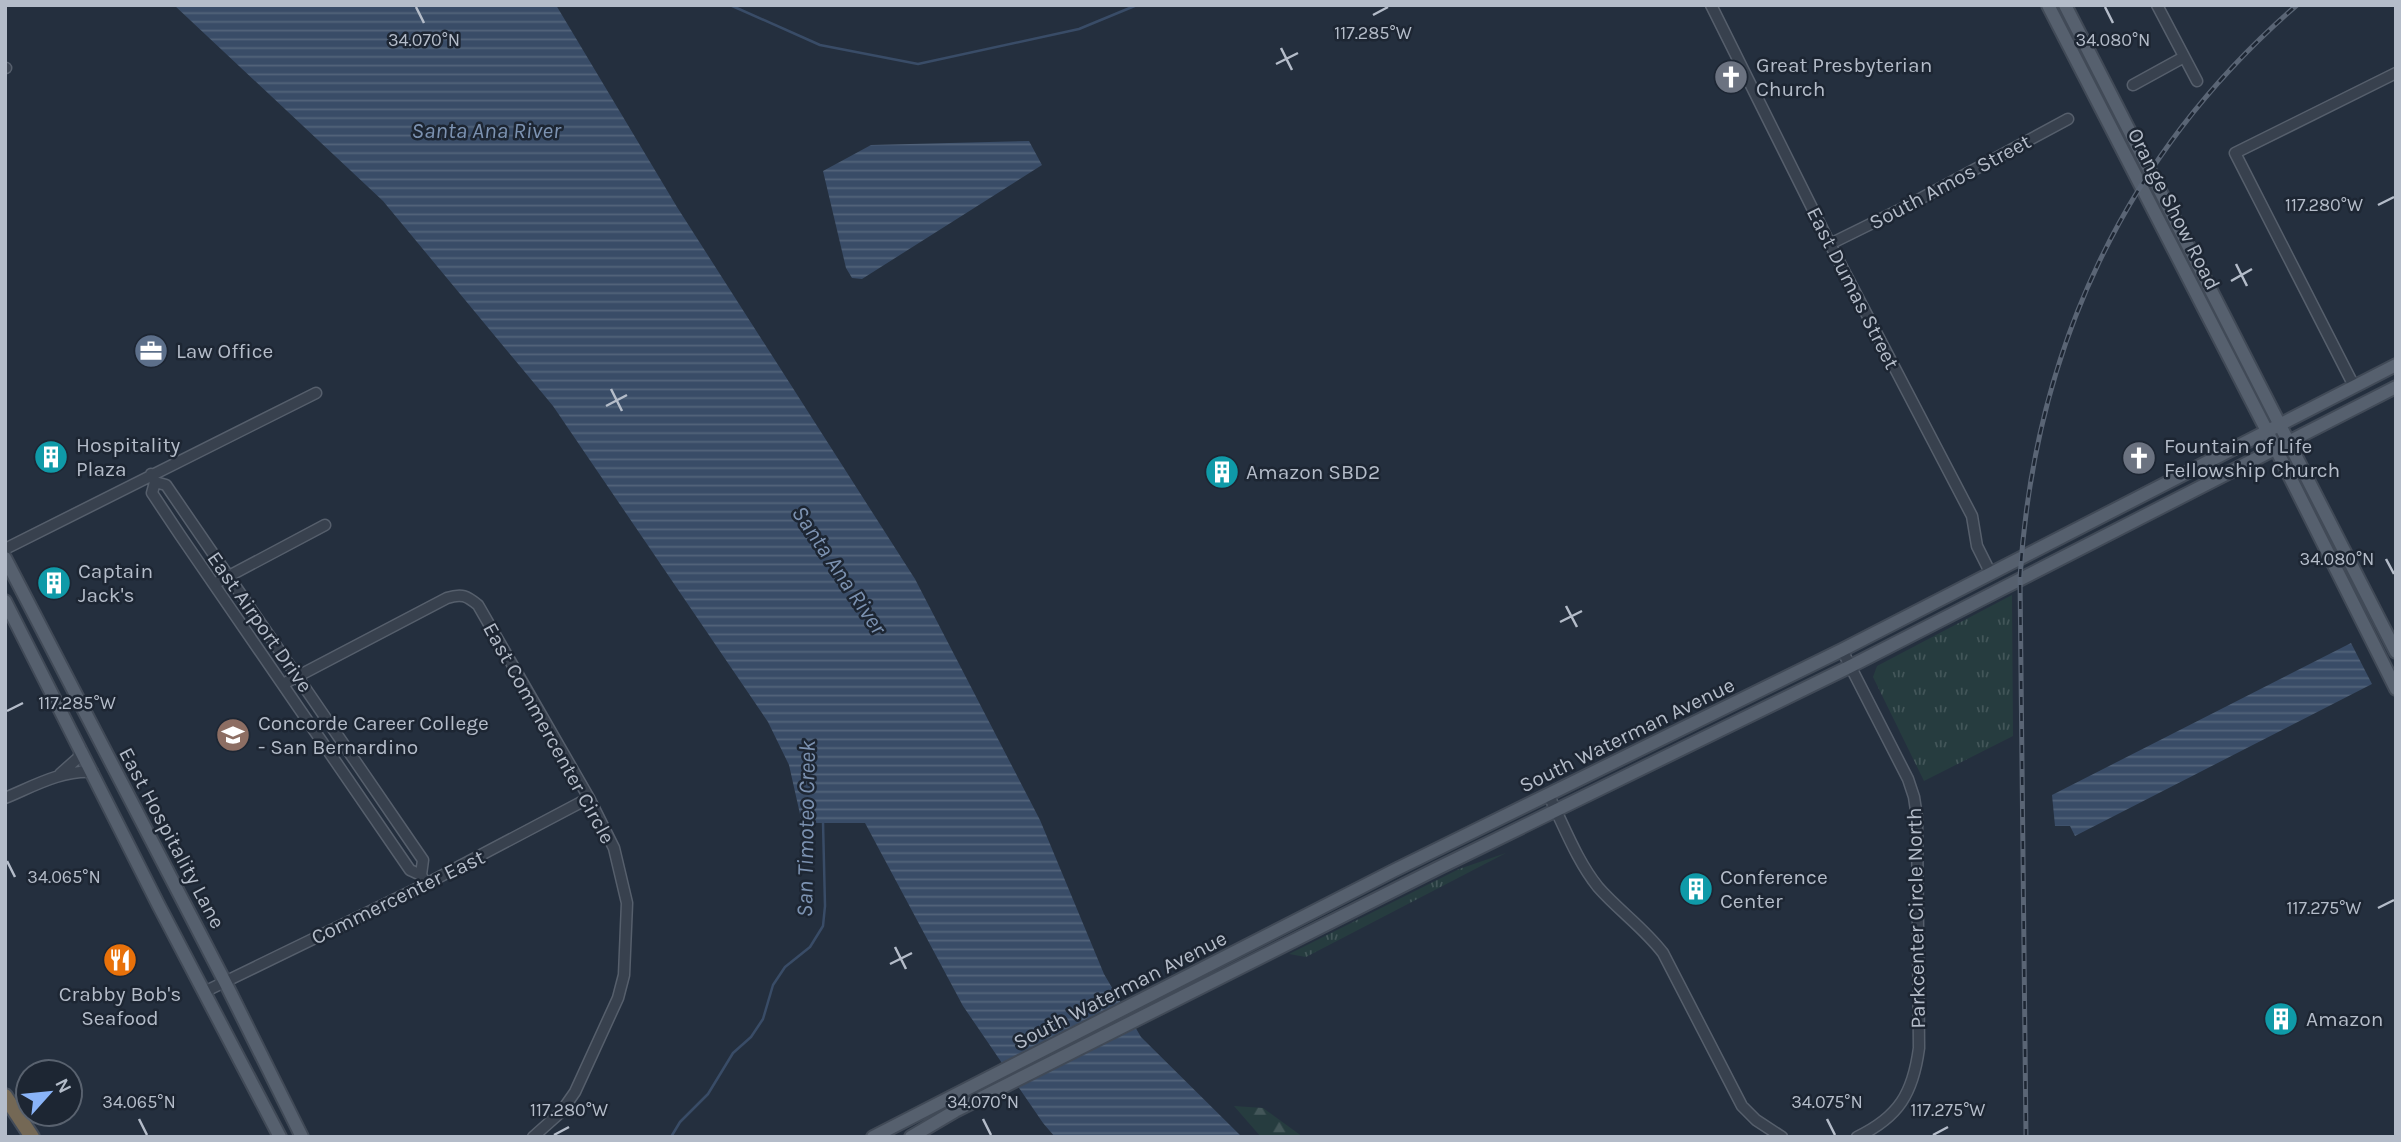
<svg xmlns="http://www.w3.org/2000/svg" width="2401" height="1142" viewBox="0 0 2401 1142" font-family="Karla,sans-serif">
<style>
.grass{fill:url(#grass-tufts)}
.forest{fill:url(#forest-firs)}
.water{fill:url(#water-rules)}
.lines{fill:none;stroke-linecap:round;stroke-linejoin:round}
.stream{stroke:#394c67;stroke-width:2.5}
.minor-casing{stroke:#565f6c;stroke-width:13}
.major-casing{stroke:#414a57;stroke-width:16}
.highway-casing{stroke:#434c59;stroke-width:18}
.minor{stroke:#38414e;stroke-width:10}
.major{stroke:#56606e;stroke-width:12}
.highway{stroke:#746855;stroke-width:14}
.rail-casing{stroke:#5a6575;stroke-width:5}
.rail{stroke:#1d2633;stroke-width:2.5;stroke-dasharray:8;stroke-linecap:butt}
.ticks{fill:none;stroke:#b4bcc9;stroke-width:2.5}
.labels{text-anchor:middle;dominant-baseline:central;stroke-width:5;stroke-linejoin:round;paint-order:stroke}
.poi-label{font-size:21px;fill:#b4bcc9;stroke:#1d2633;text-anchor:start}
.street-label{font-size:21px;fill:#b4bcc9;stroke:#1d2633}
.water-label{font-size:23px;font-style:italic;fill:#7c92b1;stroke:#1d2633}
.ticks-label{font-size:18px;text-anchor:middle;fill:#b4bcc9;stroke:#1d2633;stroke-width:5;stroke-linejoin:round;paint-order:stroke}
</style>
<defs>
<pattern id="grass-tufts" width="24" height="20" patternUnits="userSpaceOnUse" patternTransform="scale(1.75)"><rect width="24" height="20" fill="#263c3f"/><path d="M3 7l-1-3M5 7V3M7 7l1-3M15 17l-1-3M17 17v-4M19 17l1-3" fill="none" stroke="#435659"/></pattern>
<pattern id="forest-firs" width="22" height="20" patternUnits="userSpaceOnUse" patternTransform="scale(1.75)"><rect width="22" height="20" fill="#263c3f"/><path d="M5 1l3.5 6h-7zM16 11l3.5 6h-7z" fill="#435659"/></pattern>
<pattern id="water-rules" width="6" height="5" patternUnits="userSpaceOnUse" patternTransform="scale(1.75)"><rect width="6" height="5" fill="#394c67"/><path d="M0 2.5h6" fill="none" stroke="#53647b"/></pattern>
</defs>
<rect width="100%" height="100%" fill="#242f3e"/>
<path class="grass" d="M2012 595 2013 736 1924 781 1873 677 1877 666Z
M1506 853 1306 957 1289 954 1459 869Z"/>
<path class="forest" d="M1234 1106 1263 1108 1303 1137H1261Z"/>
<path class="water" d="M174 5H556L677 207 915 579 1040 820 1104 974 1141 1037 1242 1137H1055L1043 1123 963 1006 865 823H802L789 765 768 722 553 406 383 201Z
M1029 141 1042 165 862 279 852 278 846 268 823 171 871 145Z
M2351 643 2372 684 2075 836 2070 826H2055L2052 795Z"/>
<g class="lines">
<path class="stream" d="M730 5 820 45 918 64 1079 29 1137 5
M671 1137 680 1122 708 1094 733 1053 751 1037 763 1019 773 985 785 967 810 947 823 926 825 906 823 822"/>
<g class="minor-casing">
<path id="minor" d="M1711 5 1830 244 1972 516 1977 546 1990 572
M2157 5 2197 81
M5 68H6
M2133 85 2184 57
M1830 244 1905 207 2068 119
M2354 386 2235 153 2396 73
M151 474 155 482 152 493 180 535 410 870 421 875 426 884
M155 482 166 485 423 860 421 875
M5 549 316 393
M214 584 325 525
M1842 650 1908 779 1914 797 1917 817 1919 1048C1913 1093 1899 1117 1857 1137
M283 684 447 598C462 593 467 596 478 605L589 798 614 848 627 903 624 975 618 998 575 1092 561 1112 533 1137
M60 774 78 758 81 749
M1549 796C1564 826 1577 861 1598 887 1618 910 1644 928 1663 953L1742 1106 1756 1120 1782 1137
M5 798C34 786 61 770 93 772
M204 992 426 884 589 798"/>
</g>
<g class="major-casing">
<path id="major" d="M2048 5 2267 431 2396 689
M2065 5 2396 652
M5 558 225 982 302 1137
M5 601 159 906 280 1137
M873 1137 1395 870 1842 650 2396 365
M911 1137 955 1111 1436 869 1849 667 2396 387"/>
</g>
<g class="highway-casing">
<path id="highway" d="M5 1096 32 1137"/>
</g>
<use href="#minor" class="minor"/>
<use href="#major" class="major"/>
<use href="#highway" class="highway"/>
<g class="rail-casing">
<path id="rail" d="M2026 1137 2020 577C2034 351 2124 155 2297 5"/>
</g>
<use href="#rail" class="rail"/>
</g>
<path class="ticks" d="M416 7 424 23M2105 7 2113 23M1373 15 1388 7M1281 48 1292 70M1276 64 1298 53M2378 205 2394 197M2236 264 2247 286M2231 281 2252 269M611 389 622 411M606 406 627 395M2386 559 2394 574M1566 606 1577 627M1560 622 1582 611M7 711 23 703M7 861 15 877M2378 908 2394 900M895 947 906 969M890 964 912 953M139 1119 147 1135M983 1119 991 1135M1827 1119 1835 1135M554 1135 569 1127M1933 1135 1948 1127"/>
<defs>
<g id="church-disc" transform="scale(1.75)"><circle r="9.5" fill="#6b7280" stroke="#1d2633"/><path d="M-1.2-6h2.4v3.5h3.3v2.4h-3.3V6h-2.4V-.1h-3.3v-2.4h3.3Z" fill="#fff"/></g>
<g id="office-disc" transform="scale(1.75)"><circle r="9.5" fill="#5c6f8a" stroke="#1d2633"/><path d="M-6-3h4V-5.5h4V-3h4V5H-6ZM-1-4.5V-3h2v-1.5ZM-6 0V1H6V0Z" fill="#fff"/></g>
<g id="building-disc" transform="scale(1.75)"><circle r="9.5" fill="#0f9aa8" stroke="#1d2633"/><path d="M-4-6H4V6H1V3H-1V6H-4ZM-2.5-4.3h1.7v1.8h-1.7ZM.8-4.3h1.7v1.8H.8ZM-2.5-1h1.7V.8h-1.7ZM.8-1h1.7V.8H.8Z" fill="#fff"/></g>
<g id="university-disc" transform="scale(1.75)"><circle r="9.5" fill="#8d6e63" stroke="#1d2633"/><path d="M0-5L7-2L0 1L-7-2ZM-4 1L0 2.5L4 1V4Q0 6-4 4Z" fill="#fff"/></g>
<g id="restaurant-disc" transform="scale(1.75)"><circle r="9.5" fill="#e8710a" stroke="#1d2633"/><path d="M-5-6h1v4h1v-4h1v4h1v-4h1v5L-1.5 .5V6h-2V.5L-5-1ZM5-6V6H3V1.5H1.5Q1.5-4 5-6Z" fill="#fff"/></g>
</defs>
<g fill-rule="evenodd">
<use href="#church-disc" x="1731" y="77"/>
<use href="#office-disc" x="151" y="351"/>
<use href="#building-disc" x="51" y="457"/>
<use href="#church-disc" x="2139" y="458"/>
<use href="#building-disc" x="1222" y="472"/>
<use href="#building-disc" x="54" y="583"/>
<use href="#university-disc" x="233" y="735"/>
<use href="#building-disc" x="1696" y="889"/>
<use href="#restaurant-disc" x="120" y="960"/>
<use href="#building-disc" x="2281" y="1019"/>
</g>
<g class="labels">
<g class="poi-label">
<text x="1756" y="65">Great Presbyterian<tspan x="1756" dy="24">Church</tspan></text>
<text x="176" y="351">Law Office</text>
<text x="76" y="445">Hospitality<tspan x="76" dy="24">Plaza</tspan></text>
<text x="2164" y="446">Fountain of Life<tspan x="2164" dy="24">Fellowship Church</tspan></text>
<text x="1246" y="472">Amazon SBD2</text>
<text x="78" y="571">Captain<tspan x="78" dy="24">Jack's</tspan></text>
<text x="258" y="723">Concorde Career College<tspan x="258" dy="24">- San Bernardino</tspan></text>
<text x="1720" y="877">Conference<tspan x="1720" dy="24">Center</tspan></text>
<text x="120" y="994" text-anchor="middle">Crabby Bob's<tspan x="120" dy="24">Seafood</tspan></text>
<text x="2306" y="1019">Amazon</text>
</g>
<g class="street-label">
<text transform="translate(1950 182) rotate(-28)">South Amos Street</text>
<text transform="translate(2174 209) rotate(63)">Orange Show Road</text>
<text transform="translate(1853 288) rotate(63)">East Dumas Street</text>
<text transform="translate(260 622) rotate(55)">East Airport Drive</text>
<text transform="translate(549 733) rotate(61)">East Commercenter Circle</text>
<text transform="translate(1627 735) rotate(-26)">South Waterman Avenue</text>
<text transform="translate(172 838) rotate(62)">East Hospitality Lane</text>
<text transform="translate(398 897) rotate(-26)">Commercenter East</text>
<text transform="translate(1916 918) rotate(-91)">Parkcenter Circle North</text>
<text transform="translate(1120 990) rotate(-27)">South Waterman Avenue</text>
</g>
<g class="water-label">
<text x="486" y="130">Santa Ana River</text>
<text transform="translate(839 570) rotate(56)">Santa Ana River</text>
<text transform="translate(806 829) rotate(-89)">San Timoteo Creek</text>
</g>
</g>
<g class="ticks-label">
<text x="1373" y="39">117.285°W</text>
<text x="424" y="46">34.070°N</text>
<text x="2113" y="46">34.080°N</text>
<text x="2324" y="211">117.280°W</text>
<text x="2337" y="565">34.080°N</text>
<text x="77" y="709">117.285°W</text>
<text x="64" y="883">34.065°N</text>
<text x="2324" y="914">117.275°W</text>
<text x="139" y="1108">34.065°N</text>
<text x="983" y="1108">34.070°N</text>
<text x="1827" y="1108">34.075°N</text>
<text x="569" y="1116">117.280°W</text>
<text x="1948" y="1116">117.275°W</text>
</g>
<rect width="2401" height="1142" fill="none" stroke="#b4bcc9" stroke-width="14"/>
<g transform="translate(49 1093) rotate(63)"><circle r="33" fill="#1d2633" stroke="#59626f" stroke-width="2"/>
<path d="M0-5L12 26L0 18L-12 26Z" fill="#8ab4f8"/>
<text y="-10" font-size="19" font-weight="bold" text-anchor="middle" fill="#b4bcc9">N</text>
</g>
</svg>
